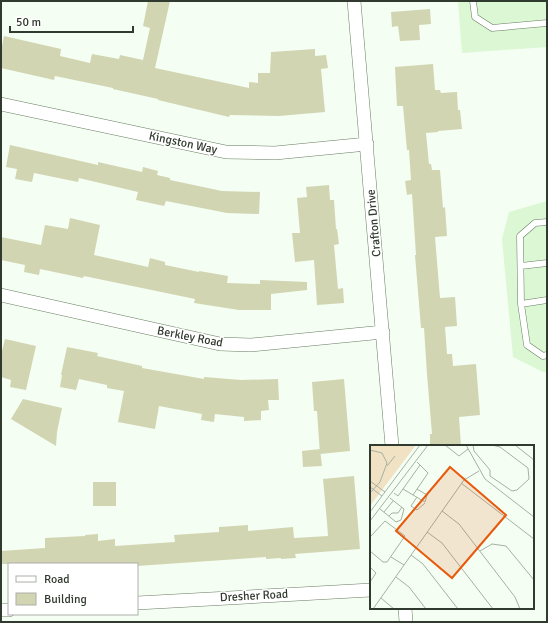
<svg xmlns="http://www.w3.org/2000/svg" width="548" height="623" viewBox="0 0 548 623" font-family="Signika,sans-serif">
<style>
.built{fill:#dbf7d3}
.building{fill:#d2d5b2}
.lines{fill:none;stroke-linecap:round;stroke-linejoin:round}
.service-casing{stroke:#697d63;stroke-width:7}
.minor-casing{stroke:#697d63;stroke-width:14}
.service{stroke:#fff;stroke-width:6}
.minor{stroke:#fff;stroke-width:13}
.labels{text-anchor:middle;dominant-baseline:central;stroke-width:3;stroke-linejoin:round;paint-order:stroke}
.street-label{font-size:12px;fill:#313a2e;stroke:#fff}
.inset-road{fill:none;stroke:#a6b0a4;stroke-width:1}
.view{fill:#e8590c;fill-opacity:0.15;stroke:#e8590c;stroke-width:2}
.inset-edge{fill:none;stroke:#313a2e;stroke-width:2}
</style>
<rect width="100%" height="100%" fill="#f4fef2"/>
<path class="built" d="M458 1H547V47L462 53Z
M547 201V372H543L513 357 502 239 509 212Z"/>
<path class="building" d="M148 1H170L155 68 249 88V82L258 83V73H270L271 52 315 49V56L326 55 328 68 321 69 325 112 279 116 230 115 229 117 158 100V99L113 89V88L55 76 54 80 1 68V51L4 36 61 49 60 56 90 63 92 54 119 59 120 55 143 60 150 28 143 26Z
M430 9 431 24 419 25 420 40 400 41 398 26 392 27 391 12Z
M433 64 435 90H440L441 93 457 92 458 110H460L462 129 438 131V132L426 133 429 164H431L432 170H440L443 208 445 207 447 236 435 237 440 298 455 297 457 326 445 327 447 354H452L453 366 476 364 480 415 459 417 461 446H430V434H432L427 374 424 328H421L415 255H416L412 194 407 195 405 181 411 180 409 150H407L403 106H397L395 67Z
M10 145 98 165V162L142 172 143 167 158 171 157 175 170 178V180L222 191 260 192 259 214 227 213 166 201 164 206 136 200 138 192 79 178 78 182 34 173 32 182 15 179 17 169 6 167Z
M329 185 330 200H334L336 229H337L339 244 334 245 338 289 343 288 344 303 317 305 314 260 295 262 292 233H300L297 198 307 197 306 187Z
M70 218 100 225 94 255 148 267 150 258 165 262V265L199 272V271L228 276 227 283 260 284V280L307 282V290L271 294V310H239L194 303 195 299 84 276 83 278 40 269 39 275 24 272 25 265 1 260V237L41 245 45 225 68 229Z
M5 339 36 346 26 390 10 387 11 380 1 377V355Z
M67 347 98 353 97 356 142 366V368L204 379V377L241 380 278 379 279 400H268L269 410 261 411V420L244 421V417L215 414 214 422 201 420 202 414 159 406 155 429 118 422 124 391 107 388V385L79 379 76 390 60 387 62 375H61Z
M344 379 350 451 320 454 317 411H314L312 382Z
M23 399 62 408 57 432 56 446 11 419Z
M320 449 322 466 303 467 302 451Z
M354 476 360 549 295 554 296 558 281 559V558L266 559V557L137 566V564H1V551L45 548V538L85 536V535L98 534V541L115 539V546L175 542 174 535 219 532V527L248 525V531L293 527 294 538 328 536 327 522 323 479Z
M93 482H116V506H93Z"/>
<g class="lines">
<g class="service-casing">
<path id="service" d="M473 1 475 17 492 28 547 23
M521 266 547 263
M547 300 521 304 527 345 543 356 547 355
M521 304 520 236 535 223 547 222"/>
</g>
<g class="minor-casing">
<path id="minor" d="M354 1 392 446
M1 104 226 152 275 153 367 144
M1 295 220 344 251 345 383 332
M137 603 371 590
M405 608 406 622
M1 610H9"/>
</g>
<use href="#service" class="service"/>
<use href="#minor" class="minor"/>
</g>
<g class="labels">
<g class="street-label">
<text transform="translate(183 143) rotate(12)">Kingston Way</text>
<text transform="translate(374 223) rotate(-95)">Crafton Drive</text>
<text transform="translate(190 337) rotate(11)">Berkley Road</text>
<text transform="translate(254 596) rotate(-3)">Dresher Road</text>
</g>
</g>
<g transform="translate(370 445)">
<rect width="164" height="164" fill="#f4fef2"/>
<path d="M0 0H46L0 61Z" fill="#f2e2c4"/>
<path class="inset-road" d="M75 0 89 11 98 4M96 0 115 34 164 72M103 0 104 6 120 25V31L142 46 147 45 159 34 158 23 130 2 122 0M145 0 164 15M0 5 12 8 17 18 10 37 0 48M17 21 25 11M0 36 15 47M91 38 164 94M0 42 12 51M33 44 43 50 58 28 47 17M24 48 28 51 50 20M43 50 55 57 57 50 47 44M47 52 41 61 47 65 55 58M10 64 26 77 31 75 34 64 20 53M72 66 89 79 145 152 150 164M0 67 50 0M14 67 23 56M19 71 22 68H28L32 62M0 76 58 0M57 87 72 98 123 164M0 92 15 76 35 91 17 117H13L0 106M110 106 122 99 136 101 164 135M41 110 53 119 88 164M21 112 34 120M0 122 6 128 0 137M26 132 39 142 56 164M11 153 24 164M3 164 94 35 109 26"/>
<path class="view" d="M80 22 136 70 82 133 26 86Z"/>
<rect width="164" height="164" class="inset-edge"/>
</g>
<rect width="548" height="623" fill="none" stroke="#313a2e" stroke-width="4"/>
<rect x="8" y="563" width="130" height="52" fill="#ffffff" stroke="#adb0ab"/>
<rect x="16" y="576" width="20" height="6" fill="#ffffff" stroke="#adb0ab"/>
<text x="44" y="583" font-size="12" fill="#313a2e">Road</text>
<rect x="16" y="593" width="20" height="12" fill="#d2d5b2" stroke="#adb0ab"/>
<text x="44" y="603" font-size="12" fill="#313a2e">Building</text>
<path d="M10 26v6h123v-6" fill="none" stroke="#313a2e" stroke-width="2"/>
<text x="16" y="26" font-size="12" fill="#313a2e" stroke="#ffffff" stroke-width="3" paint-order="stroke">50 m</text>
</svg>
